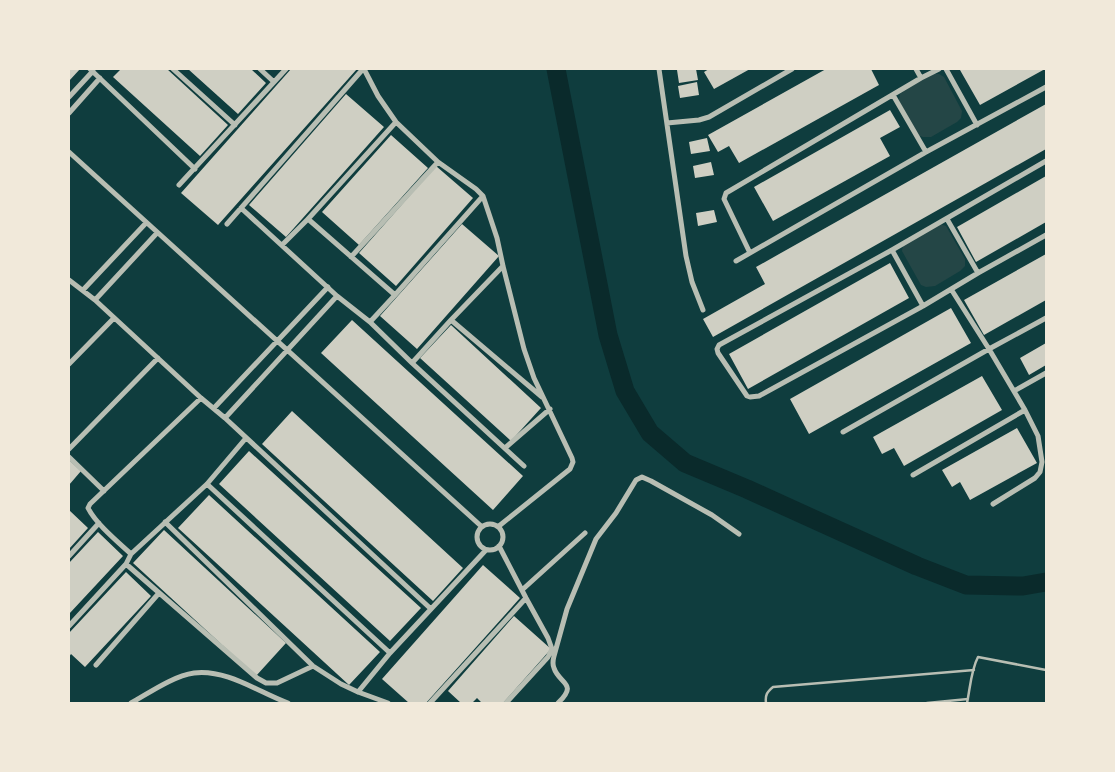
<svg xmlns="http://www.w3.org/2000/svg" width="1115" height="772" viewBox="0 0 1115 772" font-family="'DM Sans',sans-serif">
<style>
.green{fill:#244646}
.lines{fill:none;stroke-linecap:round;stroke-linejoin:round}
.river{stroke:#0a2a2b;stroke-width:19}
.building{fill:#cfcfc3}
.service{stroke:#b8beb3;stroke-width:2.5}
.minor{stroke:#b8beb3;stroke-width:5}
</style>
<rect width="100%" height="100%" fill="#0f3d3e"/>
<path class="green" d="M934 74H939L944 77 962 111 961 118 957 122 931 137H923L917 135 899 101 900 94 903 90Z
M940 224 946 226 965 259V266L960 271 935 286 926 287 921 285 902 251 903 244Z"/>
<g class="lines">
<path class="river" d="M556 69 608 335 625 391 650 433 685 463 747 489 917 566 966 585 1023 586 1046 582"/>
</g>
<path class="building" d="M69 69H80L69 81Z
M121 69H167L228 125 200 156 113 77Z
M188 69H251L266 83 238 114Z
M291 69H357L218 225 181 193Z
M686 69H696L698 80 679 83 677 70Z
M709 69H750L714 89 704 72Z
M826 69H871L879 85 739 163 729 146 718 152 708 135Z
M963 69H1045L980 105 960 70Z
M697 82 699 95 680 98 678 86Z
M346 94 384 127 286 237 249 205Z
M1046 104V149L713 337 703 319 765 284 756 267Z
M890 110 900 127 880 138 890 156 773 221 754 187Z
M391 135 428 168 359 245 322 212Z
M707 138 710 151 691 154 689 142Z
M711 162 714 175 695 178 693 166Z
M436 166 473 198 396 286 359 253Z
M1046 176V222L976 262 957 227Z
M714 210 717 222 698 226 696 213Z
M462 224 499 256 417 349 380 316Z
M1046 254V300L984 335 964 300Z
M890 263 909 298 748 389 729 354Z
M951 308 971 343 809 434 790 399Z
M352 320 523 476 493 510 321 353Z
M451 325 541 408 511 441 420 358Z
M1046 343V365L1029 375 1020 358Z
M982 376 1002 410 904 466 894 448 882 454 873 437Z
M292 411 463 568 433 601 262 444Z
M1017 428 1037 463 970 500 960 482 952 487 942 470Z
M249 451 421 608 390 641 219 484Z
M69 460 81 471 69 485Z
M209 495 380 652 349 685 178 528Z
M69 510 88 528 69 549Z
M164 530 286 643 256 676 133 563Z
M98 532 123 556 69 614V563Z
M483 565 520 598 426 703H409L382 679Z
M126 572 151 596 85 667 71 654 69 657V633Z
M514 616 551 649 503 703H482L477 698 472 703H461L448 691Z"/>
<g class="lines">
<path class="service" d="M766 703C765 695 767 692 773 687L974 670
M927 703 968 699
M967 703C970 689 971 670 978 657L1046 670"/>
<path class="minor" d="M90 69 195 169
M173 69 235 125
M260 69 274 82
M364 69 378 96 396 122 438 162 476 189 483 196 497 238 503 266 524 349 534 378 572 458 573 462 570 469 499 526
M659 69 686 256 692 282 703 310
M916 69 921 78
M946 69 977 125
M893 95 926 152
M69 97 93 71
M69 113 100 78
M667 123 699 120 709 117 792 69
M69 152 481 526
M1046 161 892 250 719 345 717 349 718 353 747 396 750 397 759 396 923 306 978 273 1046 235
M179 185 286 69
M241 208 337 296 370 322 412 363 524 466
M308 219 395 295
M947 219 978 273
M227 224 363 69
M282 245 308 219 396 122
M892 250 923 306
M750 253 724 199 726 193 921 78 939 69
M351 257 438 162
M736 261 926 152 1046 87
M69 280 95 300 201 398 225 418 431 609
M951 289 989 349 1025 410 1038 436 1042 462 1040 472 1035 478 993 504
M83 290 146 223
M95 300 157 233
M451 320 542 397
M370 322 395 295 483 196
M412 363 451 320 503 266
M69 364 114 318
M1014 391 1046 373
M214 408 328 287
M225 418 337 296
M843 432 989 349 1046 318
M505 448 550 409
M69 449 158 358
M69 457 104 491
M913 475 1025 410
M207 484 390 653
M165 522 313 666 341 684 358 692 388 703
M477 537a13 13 0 1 1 26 0a13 13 0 1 1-26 0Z
M499 546 526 598 548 638 552 649 548 657 506 703
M131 554C118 542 96 524 88 508L90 504 201 398
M69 556 99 523
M126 564 257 678 266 683H277L313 666
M522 590 585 533
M69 626 126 564 131 554 207 484 246 438
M96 665 159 593
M358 692 390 653 486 550
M131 703C149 693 173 676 194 673 227 669 258 692 288 703
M430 703 526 598
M558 703C579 683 559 684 554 668 552 664 553 660 554 656L567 609 596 539 616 513 636 480 642 477 651 481 712 515 739 534"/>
</g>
<rect width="1115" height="772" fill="none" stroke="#f1e9da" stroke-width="140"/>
</svg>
